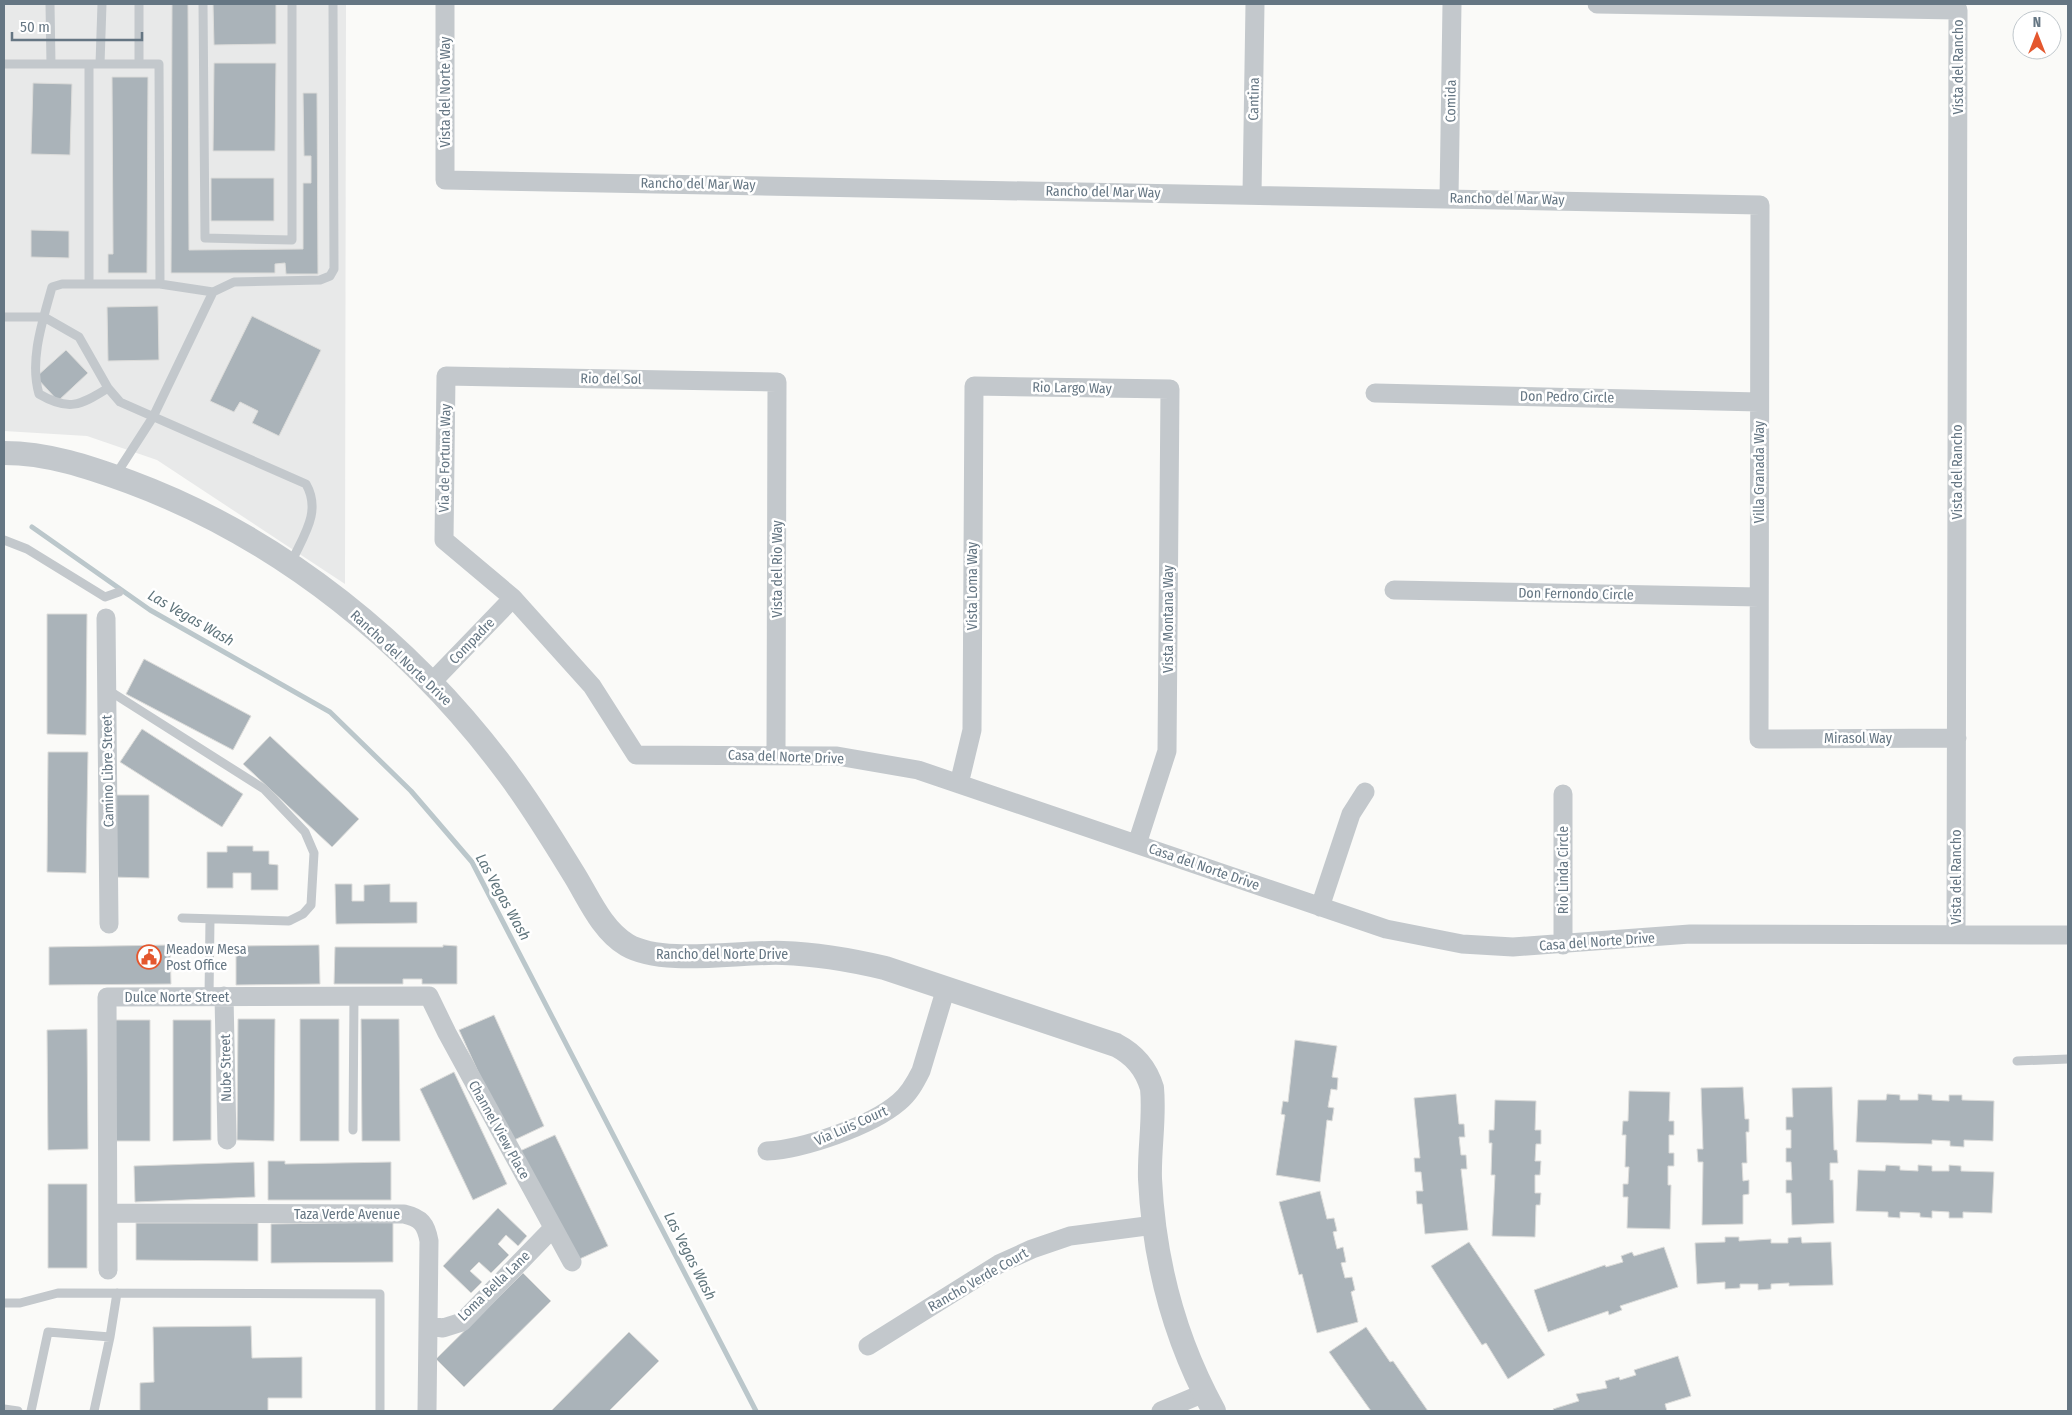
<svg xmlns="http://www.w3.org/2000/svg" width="2072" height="1415" viewBox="0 0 2072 1415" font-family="'Fira Sans Condensed',sans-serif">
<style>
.built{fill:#e8e9e9}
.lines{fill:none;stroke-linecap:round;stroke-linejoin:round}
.stream{stroke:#bbc7cb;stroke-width:5}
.building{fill:#aab3b9;stroke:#dcdcda}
.service{stroke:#c3c8cc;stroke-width:9}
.minor{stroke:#c3c8cc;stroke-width:19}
.tertiary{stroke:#c3c8cc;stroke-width:24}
.labels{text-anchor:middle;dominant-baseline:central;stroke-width:5;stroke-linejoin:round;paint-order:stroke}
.street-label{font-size:14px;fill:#657683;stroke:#fff}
.poi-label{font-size:14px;fill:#657683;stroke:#fff;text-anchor:start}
.water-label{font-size:15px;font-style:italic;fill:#60757c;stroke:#fff}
</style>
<rect width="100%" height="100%" fill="#fafaf8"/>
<path class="built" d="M4 4H346L345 584 157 460 87 436 4 431Z"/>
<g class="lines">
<path class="stream" d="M32 527 150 610 330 712 411 791 472 862 756 1411"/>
</g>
<path class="building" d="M172 4H188L189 250 303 249V183H311V156H304L303 93H317L318 274H286L285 263 275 264V273H171Z
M213 4H276V44L214 45Z
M214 63H276L275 151H213Z
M112 77H148L147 273H108V254H113Z
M33 83 72 84 70 155 31 154Z
M211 178H274V221H211Z
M31 230 69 231V258L31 257Z
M158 306 159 360 108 361 107 307Z
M252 316 321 350 279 436 252 423 258 411 240 402 234 412 210 401Z
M66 350 88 373 58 401 36 377Z
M47 614H87L86 735 47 734Z
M144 659 251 716 233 750 126 694Z
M142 729 243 794 222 827 120 762Z
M270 736 359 819 332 847 243 764Z
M48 752H88L86 873 47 872Z
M111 795H149V878L110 877Z
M227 846H253V851H269V864L278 865V890H251V873H233V888H207V852H227Z
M335 884H352V901H364V885L390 884V902H417V923L336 924Z
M170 945 171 984 49 985V947Z
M319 945 320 984 236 985V946Z
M443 945 457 946V984H422V979H403V984H334L335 947H443Z
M494 1015 544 1126 510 1142 459 1030Z
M238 1019H275L274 1141 237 1140Z
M300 1019H339V1141H300Z
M361 1019H399L400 1141H362Z
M112 1020H150V1141H111Z
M173 1020H211V1140L173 1141Z
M87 1029 88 1149 48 1150 47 1030Z
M1295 1040 1337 1046 1332 1077 1338 1078 1337 1090 1331 1089 1328 1107 1334 1108 1332 1121 1327 1120 1320 1182 1276 1175 1285 1115 1281 1114 1283 1101 1288 1102Z
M454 1072 507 1184 473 1200 420 1089Z
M1743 1087 1745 1119H1749V1132H1746L1747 1163H1742L1743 1181 1749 1180V1194L1743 1195V1224L1702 1225 1703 1162H1698L1697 1149H1703L1701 1088Z
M1832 1087 1834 1150H1837L1838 1163H1830V1180H1833L1834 1223 1792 1225 1791 1193H1786V1180H1792L1791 1162H1786V1148H1791V1130H1786V1117H1793L1792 1088Z
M1629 1091 1670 1092 1669 1121H1674V1135H1669V1153H1674V1166H1668V1185H1671L1670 1229 1627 1228 1628 1197H1623V1184H1628L1629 1167H1625L1626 1135H1622L1623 1121H1628Z
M1456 1094 1459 1124H1464L1465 1137H1459L1461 1155H1466L1467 1169H1461L1468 1230 1425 1234 1422 1204H1417L1416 1191H1423L1421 1172H1415L1414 1158H1420L1414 1098Z
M1887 1094 1900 1095V1100H1918V1094L1932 1095V1100L1949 1101V1095H1962V1100L1994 1101 1993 1141 1964 1140V1147L1950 1146V1141L1932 1140V1144L1856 1142 1858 1100H1886Z
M1495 1100 1536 1101 1535 1130H1541V1144H1536L1535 1161H1541L1540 1175H1535V1193H1541L1540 1205H1536L1535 1237 1492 1236 1495 1175H1491L1492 1143H1489V1130H1494Z
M555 1135 608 1246 573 1262 520 1151Z
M268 1161H285V1164L391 1162V1200H268Z
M254 1162 255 1197 135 1202 134 1166Z
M1886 1165 1900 1166V1170L1918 1171V1165L1932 1166V1171H1949V1165L1961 1166V1171L1994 1172 1992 1213 1963 1212V1218H1949V1212L1932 1211V1218L1920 1217V1213L1900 1212V1218L1888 1217V1212L1856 1211 1858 1170 1885 1171Z
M48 1184H87V1268H48Z
M1320 1191 1327 1219 1334 1218 1337 1231 1333 1232 1337 1249 1343 1247 1346 1262 1341 1263 1345 1278 1352 1277 1355 1290 1351 1292 1358 1322 1317 1333 1302 1274 1299 1275 1279 1202Z
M498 1208 527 1236 518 1246 506 1235 498 1244 509 1255 491 1273 479 1262 470 1271 482 1282 471 1293 443 1266Z
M393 1222V1262L271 1263V1224Z
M136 1223H258V1261L136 1260Z
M1725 1237H1739V1241L1771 1239V1243H1788V1238L1801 1237 1802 1243 1831 1242 1833 1285 1789 1286V1283L1771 1284V1289L1758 1290V1284H1740V1288L1725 1289V1282L1697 1284 1695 1243 1725 1242Z
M1469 1242 1545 1355 1508 1379 1486 1343 1482 1345 1431 1266Z
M1664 1247 1678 1287 1620 1306 1622 1310 1609 1315 1608 1311 1548 1332 1534 1290 1605 1265 1606 1267 1623 1262 1621 1256 1632 1252 1634 1256Z
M523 1273 551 1301 464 1387 436 1359Z
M251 1326 252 1358 302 1357V1398H268V1411H140V1383L154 1382 153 1327Z
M1366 1327 1390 1362 1393 1361 1428 1411H1371L1329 1352Z
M629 1332 659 1361 609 1411H551Z
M1678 1356 1691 1396 1665 1404 1667 1411H1554L1553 1409 1579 1401 1576 1394 1607 1388 1605 1381 1619 1377 1620 1380 1636 1375 1634 1370Z"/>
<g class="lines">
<path class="service" d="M50 4 51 64
M203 4 205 238 292 240V4
M4 64H159L160 284
M89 64V284
M100 64 102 4
M139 64V4
M4 317H44L79 337 108 388 120 402 306 484C322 512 303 536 291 563
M108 388C80 406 68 411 39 394 29 360 43 320 52 287L62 284H160L213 292
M115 476 153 417 213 292 234 282 320 280 330 276 334 269 333 4
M4 540 27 549 105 597 119 592
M108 690 264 789 305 832 314 853 311 905 303 914 289 921 182 918
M209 997 210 919
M2017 1061 2068 1059
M353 1130 354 996
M4 1303H20L58 1293 380 1294V1411
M110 1337 117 1293
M4 1409 18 1411
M31 1411 48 1332 110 1337 94 1411"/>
<path class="minor" d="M445 4V180L1760 205 1759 739 1957 738
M1597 4 1958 10 1956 934
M1252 194 1255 4
M1449 198 1452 4
M1375 393 1759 402
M1394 590 1759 597
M106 618 109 924
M431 683 513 598
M776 755 777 382 446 376 444 540 513 598 592 686 636 755 837 756 918 770 1386 929 1462 944 1513 947 1690 934 2068 935
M959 784 972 730 974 386 1170 389 1167 751 1137 844
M1320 907 1351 814 1365 792
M1563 945V794
M224 996 227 1140
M767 1151C804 1149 871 1126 899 1102 909 1094 915 1083 921 1071L946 988
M108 1213 404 1214C421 1218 426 1224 429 1241L427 1411
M108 1270 107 997 429 996 447 1033 572 1262
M428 1326 443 1328 462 1322 553 1228
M868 1346 999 1264 1032 1249 1070 1236 1154 1225
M1161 1411 1204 1393"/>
<path class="tertiary" d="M4 453C48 453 89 467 130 482 281 538 414 646 509 775 533 807 554 842 575 876 589 899 602 930 627 945 663 966 740 951 783 953 818 954 851 960 885 968L1116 1045C1135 1055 1146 1068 1152 1088 1155 1118 1149 1149 1150 1179 1154 1261 1175 1340 1214 1411"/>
</g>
<defs>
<g id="civic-ring" transform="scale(1.25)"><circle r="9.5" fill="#fff" stroke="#e4572e" stroke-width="1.5"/><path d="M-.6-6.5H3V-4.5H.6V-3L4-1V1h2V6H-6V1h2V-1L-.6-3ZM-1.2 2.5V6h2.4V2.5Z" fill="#e4572e"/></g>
</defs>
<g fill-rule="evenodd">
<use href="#civic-ring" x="149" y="957"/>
</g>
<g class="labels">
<g class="street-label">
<text transform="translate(1958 67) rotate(-90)">Vista del Rancho</text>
<text transform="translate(445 92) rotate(-90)">Vista del Norte Way</text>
<text transform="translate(1254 99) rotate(-89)">Cantina</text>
<text transform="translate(1451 101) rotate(-89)">Comida</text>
<text transform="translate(698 184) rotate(1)">Rancho del Mar Way</text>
<text transform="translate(1103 192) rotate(1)">Rancho del Mar Way</text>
<text transform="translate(1507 199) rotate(1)">Rancho del Mar Way</text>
<text transform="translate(611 379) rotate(1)">Rio del Sol</text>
<text transform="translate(1072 388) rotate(1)">Rio Largo Way</text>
<text transform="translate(1567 397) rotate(1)">Don Pedro Circle</text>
<text transform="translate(445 458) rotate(-89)">Via de Fortuna Way</text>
<text transform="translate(1759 472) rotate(-90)">Villa Granada Way</text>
<text transform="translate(1957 472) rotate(-90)">Vista del Rancho</text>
<text transform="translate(777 569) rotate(-90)">Vista del Rio Way</text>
<text transform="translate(972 586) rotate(-90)">Vista Loma Way</text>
<text transform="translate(1576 594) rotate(1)">Don Fernondo Circle</text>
<text transform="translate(1168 619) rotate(-90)">Vista Montana Way</text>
<text transform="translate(472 641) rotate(-46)">Compadre</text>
<text transform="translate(401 658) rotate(43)">Rancho del Norte Drive</text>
<text x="1858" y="738">Mirasol Way</text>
<text transform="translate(786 757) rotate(2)">Casa del Norte Drive</text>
<text transform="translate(108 771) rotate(-91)">Camino Libre Street</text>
<text transform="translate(1204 867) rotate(19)">Casa del Norte Drive</text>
<text transform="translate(1563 870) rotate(-90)">Rio Linda Circle</text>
<text transform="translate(1956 877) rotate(-90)">Vista del Rancho</text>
<text transform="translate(1597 942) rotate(-4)">Casa del Norte Drive</text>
<text x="722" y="954">Rancho del Norte Drive</text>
<text x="177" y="997">Dulce Norte Street</text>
<text transform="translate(226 1068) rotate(-91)">Nube Street</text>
<text transform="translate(851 1126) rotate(-24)">Via Luis Court</text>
<text transform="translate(499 1130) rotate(61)">Channel View Place</text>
<text x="347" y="1214">Taza Verde Avenue</text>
<text transform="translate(978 1280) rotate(-30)">Rancho Verde Court</text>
<text transform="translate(494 1286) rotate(-44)">Loma Bella Lane</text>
</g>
<g class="poi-label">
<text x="166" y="949">Meadow Mesa<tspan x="166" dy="16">Post Office</tspan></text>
</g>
<g class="water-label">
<text transform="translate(191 618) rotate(30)">Las Vegas Wash</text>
<text transform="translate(503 897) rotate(61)">Las Vegas Wash</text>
<text transform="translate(690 1256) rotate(63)">Las Vegas Wash</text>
</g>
</g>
<rect width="2072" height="1415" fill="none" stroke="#657683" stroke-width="10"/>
<g transform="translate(2037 35)"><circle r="24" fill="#ffffff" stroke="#c1c8cd"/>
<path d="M0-4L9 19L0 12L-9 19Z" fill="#e4572e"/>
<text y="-8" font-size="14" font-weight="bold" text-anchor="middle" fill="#657683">N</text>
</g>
<path d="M12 32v8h130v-8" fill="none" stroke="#657683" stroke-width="2.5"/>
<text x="20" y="32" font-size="15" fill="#657683" stroke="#ffffff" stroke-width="4" paint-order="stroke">50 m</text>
</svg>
